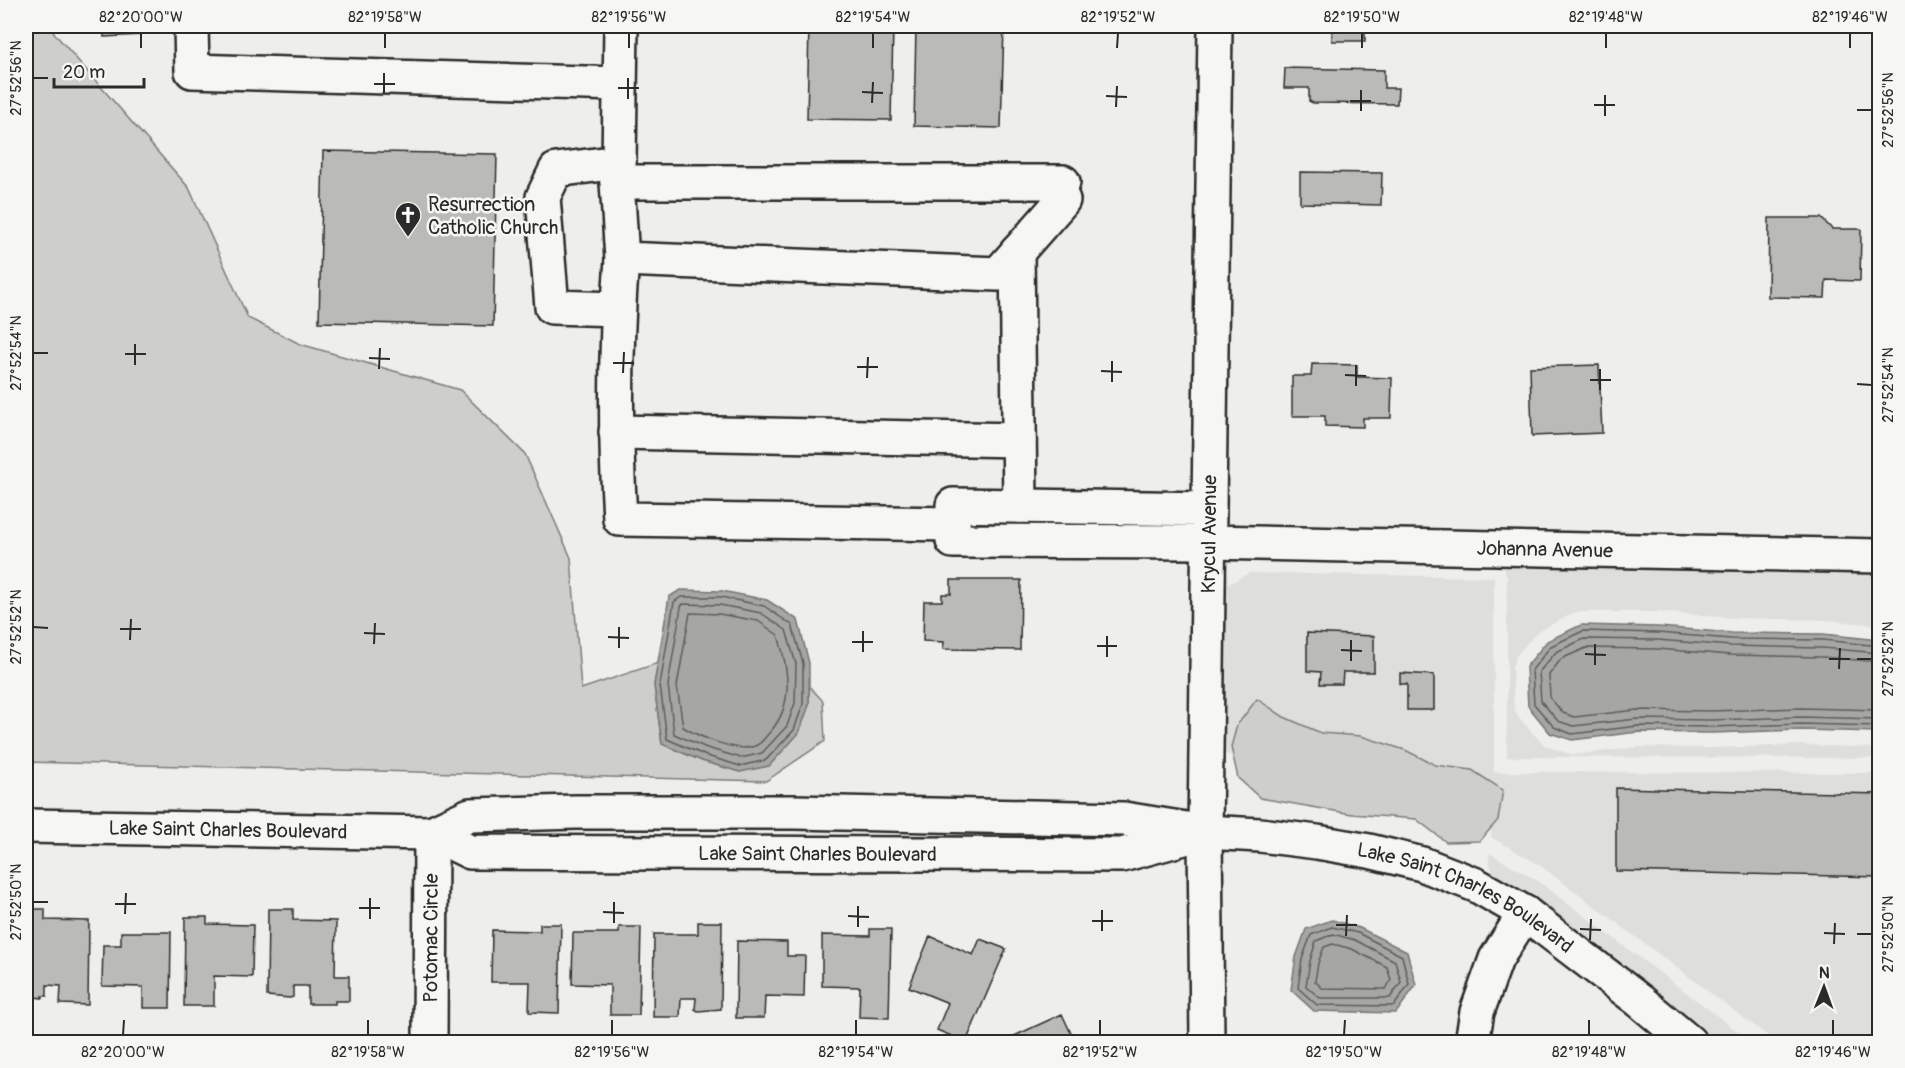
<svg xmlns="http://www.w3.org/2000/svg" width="1905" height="1068" viewBox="0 0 1905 1068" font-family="Pangolin,sans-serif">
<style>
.built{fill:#dededb}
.green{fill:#cececa;stroke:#7c7c7a;stroke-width:1.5}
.water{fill:#a6a6a3;stroke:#757573;stroke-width:1.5}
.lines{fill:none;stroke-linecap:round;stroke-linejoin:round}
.shore{stroke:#5c5c5b;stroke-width:1.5}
.building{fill:#babab7;stroke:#2b2b2b;stroke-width:1.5}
.minor-casing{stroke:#2b2b2b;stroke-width:38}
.minor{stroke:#f6f6f2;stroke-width:33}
.ticks{fill:none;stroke:#2b2b2b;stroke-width:2}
.labels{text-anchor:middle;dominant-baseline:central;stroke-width:5;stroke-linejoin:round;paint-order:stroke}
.poi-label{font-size:20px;fill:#2b2b2b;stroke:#f6f6f2;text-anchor:start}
.street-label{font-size:20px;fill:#2b2b2b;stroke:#f6f6f2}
.neatline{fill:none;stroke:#2b2b2b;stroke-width:2}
.ticks-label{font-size:15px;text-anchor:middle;fill:#2b2b2b}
</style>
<rect width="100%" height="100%" fill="#eeeeea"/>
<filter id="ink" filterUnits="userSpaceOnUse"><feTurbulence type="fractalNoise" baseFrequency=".0167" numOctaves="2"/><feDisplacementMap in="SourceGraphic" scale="12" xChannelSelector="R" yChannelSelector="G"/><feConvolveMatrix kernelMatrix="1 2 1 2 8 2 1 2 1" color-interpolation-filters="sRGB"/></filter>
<g filter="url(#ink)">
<path class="built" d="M1605 567 1879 573V625L1824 620 1732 618 1659 612H1576L1538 631 1516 656 1512 668 1514 707 1518 717 1544 745 1573 755 1639 747 1711 748 1800 745 1879 748V758L1507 757V577L1504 568Z
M1249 573 1494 577V772L1879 773V1042H1776L1541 866 1491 837 1493 805 1215 752 1217 590Z
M1489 853 1535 879 1752 1042H1714L1648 987 1522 889 1520 891 1493 876 1489 860Z"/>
<path class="green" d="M26 26H48L189 188 248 318 300 344 460 390 525 454 571 558 581 689 658 663 654 685 662 744 702 761 740 772 809 705V686L823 701 825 741 766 781 26 762Z
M1257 699 1284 717 1321 733 1361 736 1405 750 1435 765 1472 770 1503 790 1498 820 1480 841 1446 842 1416 819 1352 814 1260 798 1238 778 1231 747 1237 725Z"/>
<path class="water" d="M680 590 722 591 767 600 798 620 809 663V705L799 733 769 766 740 772 702 761 662 744 654 685 669 597Z
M1581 625 1659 627 1732 633 1823 634 1879 640V732L1801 730 1711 733 1638 732 1572 740 1550 733 1528 706 1526 667 1547 641Z
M1332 920 1360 928 1407 952 1416 985 1396 1013 1314 1011 1291 990 1296 957 1306 929Z"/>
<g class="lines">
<path class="shore" d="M681 597H721L764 606 792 625 803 663V704L794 730 766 760 740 766 704 755 667 739 660 685 674 602Z
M683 604 720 605 761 613 786 630 796 664 795 703 787 726 762 753 741 758 707 748 674 734 668 685 681 607Z
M690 613 719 614 758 621 778 635C788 668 795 704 770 732 766 736 762 743 757 745 741 755 698 736 683 727L677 686Z
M1880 646 1823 640 1731 639 1658 633 1583 631 1551 646 1532 670 1534 704 1554 727 1572 734 1638 726 1711 727 1801 724 1880 726
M1880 653 1822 648 1731 646 1658 640 1584 639 1556 652 1539 672 1541 701 1558 721 1573 726 1637 719 1711 720 1800 717 1880 719
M1880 662 1822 657 1730 655 1658 649 1586 648 1561 659 1549 675 1550 698 1563 713 1574 717 1637 710 1711 711 1800 708 1880 710
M1332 927 1358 933 1402 956 1409 984 1394 1006 1317 1005 1298 988 1302 959 1311 935Z
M1333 934 1355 940 1395 961 1401 982 1390 998H1320L1306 986 1310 961 1316 941Z
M1333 944 1352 949 1387 967 1391 980 1386 989 1322 988 1315 981 1318 963 1324 947Z"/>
</g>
<path class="building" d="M103 26H139L140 35 104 37Z
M809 26H893L891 120 807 119Z
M916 26H1004L1001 128 914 126Z
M1332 26H1365V41H1332Z
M1285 68 1384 70V88H1398L1397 104 1313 103 1309 101V88H1284Z
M323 151 497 154 493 326 319 322Z
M1300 172 1382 173 1381 205 1300 203Z
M1769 218H1821L1832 229H1861L1860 281 1826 280 1825 298 1768 297Z
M1312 364 1357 365V377L1392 378 1391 418H1363V427L1325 426V416H1292V376H1311Z
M1599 365 1602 433 1532 436 1530 367Z
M951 580H1021L1020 650 943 649 944 642 923 641 924 601H942V594H951Z
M1307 633 1374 636V672H1343L1342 684H1320L1321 672 1307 671Z
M1400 673 1434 675V710H1407V684H1400Z
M1616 788 1880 794V877L1616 871Z
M26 909H45V920L89 921 88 1005 60 1004 61 986 47 985V996H42L43 998 26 996Z
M268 909H293V920L336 921 335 976H349V1001H335V1004H308V986H293V997L290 998 267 996Z
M185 917H207V924L253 925 252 977 214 976V1006H184Z
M698 922H722L721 1009 698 1011 695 1009 696 998H681L680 1017H653L654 934H698Z
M540 924H561L559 1013 529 1012 530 982H491L492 930 540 931Z
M619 927H641L639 1015H610V985L572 984 573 933H619Z
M870 929H891L889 1018 859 1017 860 987 822 986V935L870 936Z
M121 932H171L170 1008H143V987L102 986 103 945H121Z
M930 936 973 955 980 939 1006 949 966 1042 937 1030 948 1003 909 987Z
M737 941 787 942V956H805L804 997 765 996 764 1018H736Z
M1062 1014 1075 1042H1013L1012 1037Z"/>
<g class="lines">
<g class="minor-casing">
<g id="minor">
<path d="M191 26 192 71 620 84"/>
<path d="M617 182 619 162 621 26"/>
<path d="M1063 200 998 274 622 259 617 182H1063"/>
<path d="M1017 252 1020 506"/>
<path d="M622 259C615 346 615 433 620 519L953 524"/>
<path d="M618 309 552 307 543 197 556 170 619 162"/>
<path d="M616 432 1019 440"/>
<path id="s1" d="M1209 509 953 505V541L1209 542 1880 556"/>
<path id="s2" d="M26 826 431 833 470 852 1122 855 1195 835"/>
<path id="s3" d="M431 833 470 815 576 812H794L1124 819 1205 832 1260 835 1317 842 1369 851 1422 864 1476 885 1525 913 1640 1001 1689 1042"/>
<path id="s4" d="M430 1042 431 833"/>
<path id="s5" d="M1207 1042 1205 832 1215 26"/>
<path d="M1472 1042 1477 1012 1496 959 1525 913"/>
</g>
</g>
<use href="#minor" class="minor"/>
</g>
</g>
<path class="ticks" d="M141 48V33M385 48V33M629 48V33M873 48V33M1117 48 1118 33M1362 48V33M1606 48V33M1850 48V33M33 78H48M374 84H395M618 88H639M862 92 883 93M384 94V73M1106 96 1127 97M628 99V78M1350 101H1371M872 103 873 82M1594 105H1615M1116 107 1117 86M1857 110H1872M1361 111V90M1605 116V95M33 353H48M125 354H146M369 358 390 359M613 363H634M135 365V344M857 367H878M379 369 380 348M1101 371 1122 372M623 373 624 352M1345 375 1366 376M867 378 868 357M1590 380H1611M1112 382V361M1857 384 1872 385M1356 386V365M1600 390V369M33 627 48 628M120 629H141M364 633 385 634M608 637 629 638M130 640 131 619M852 642H873M374 644 375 623M1097 646H1117M619 648V627M1341 650 1362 651M863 652V631M1585 654 1606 655M1107 657V636M1829 659H1850M1857 659H1872M1351 661V640M1595 665V644M1839 669 1840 648M33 902H48M115 904H136M359 908H380M603 912 624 913M125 914 126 893M848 916 869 917M370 919V898M1092 921H1113M614 923V902M1336 925H1357M858 927V906M1580 929 1601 930M1102 931V910M1824 933 1845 934M1857 934H1872M1346 936 1347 915M1590 940 1591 919M1834 944 1835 923M123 1035 124 1020M368 1035V1020M612 1035V1020M856 1035V1020M1100 1035V1020M1344 1035 1345 1020M1589 1035V1020M1833 1035V1020"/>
<defs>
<g id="church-pin" transform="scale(1.35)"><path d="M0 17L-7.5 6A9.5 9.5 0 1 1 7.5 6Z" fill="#2b2b2b" stroke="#f6f6f2"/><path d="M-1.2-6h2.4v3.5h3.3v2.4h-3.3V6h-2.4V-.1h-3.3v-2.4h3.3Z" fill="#fff"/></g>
</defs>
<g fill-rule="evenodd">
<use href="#church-pin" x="408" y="215"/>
</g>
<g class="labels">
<g class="poi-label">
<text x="428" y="204">Resurrection<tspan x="428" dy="23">Catholic Church</tspan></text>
</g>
<g class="street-label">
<text stroke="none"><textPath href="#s5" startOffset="508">Krycul Avenue</textPath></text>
<text stroke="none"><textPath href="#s1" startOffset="884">Johanna Avenue</textPath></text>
<text stroke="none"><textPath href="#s2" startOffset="202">Lake Saint Charles Boulevard</textPath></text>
<text stroke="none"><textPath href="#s2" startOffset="796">Lake Saint Charles Boulevard</textPath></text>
<text stroke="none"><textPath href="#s3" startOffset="1052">Lake Saint Charles Boulevard</textPath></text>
<text stroke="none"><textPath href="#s4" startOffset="104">Potomac Circle</textPath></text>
</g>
</g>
<rect width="1905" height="1068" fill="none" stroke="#f6f6f2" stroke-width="66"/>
<g transform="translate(1824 987) rotate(1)" stroke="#f6f6f2" stroke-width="4.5" paint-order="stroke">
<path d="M0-4.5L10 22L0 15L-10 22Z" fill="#2b2b2b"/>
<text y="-9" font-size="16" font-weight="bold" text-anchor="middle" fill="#2b2b2b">N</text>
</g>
<path d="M54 78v9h90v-9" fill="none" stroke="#2b2b2b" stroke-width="3"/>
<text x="63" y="78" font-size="18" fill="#2b2b2b" stroke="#f6f6f2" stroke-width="4.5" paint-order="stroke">20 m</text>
<rect x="33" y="33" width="1839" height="1002" class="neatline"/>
<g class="ticks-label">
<text x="141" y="22">82°20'00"W</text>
<text x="385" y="22">82°19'58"W</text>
<text x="629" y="22">82°19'56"W</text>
<text x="873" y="22">82°19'54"W</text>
<text x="1118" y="22">82°19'52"W</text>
<text x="1362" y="22">82°19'50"W</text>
<text x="1606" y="22">82°19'48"W</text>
<text x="1850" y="22">82°19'46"W</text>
<text transform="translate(16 78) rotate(-90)" y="5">27°52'56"N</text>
<text transform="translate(1888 110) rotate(-90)" y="5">27°52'56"N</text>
<text transform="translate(16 353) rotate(-90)" y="5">27°52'54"N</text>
<text transform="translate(1888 385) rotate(-90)" y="5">27°52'54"N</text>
<text transform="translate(16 627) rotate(-90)" y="5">27°52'52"N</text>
<text transform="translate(1888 659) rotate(-90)" y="5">27°52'52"N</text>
<text transform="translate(16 902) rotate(-90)" y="5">27°52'50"N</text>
<text transform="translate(1888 934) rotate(-90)" y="5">27°52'50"N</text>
<text x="123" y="1057">82°20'00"W</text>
<text x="368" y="1057">82°19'58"W</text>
<text x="612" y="1057">82°19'56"W</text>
<text x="856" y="1057">82°19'54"W</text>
<text x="1100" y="1057">82°19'52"W</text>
<text x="1344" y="1057">82°19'50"W</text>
<text x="1589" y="1057">82°19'48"W</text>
<text x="1833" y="1057">82°19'46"W</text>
</g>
</svg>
